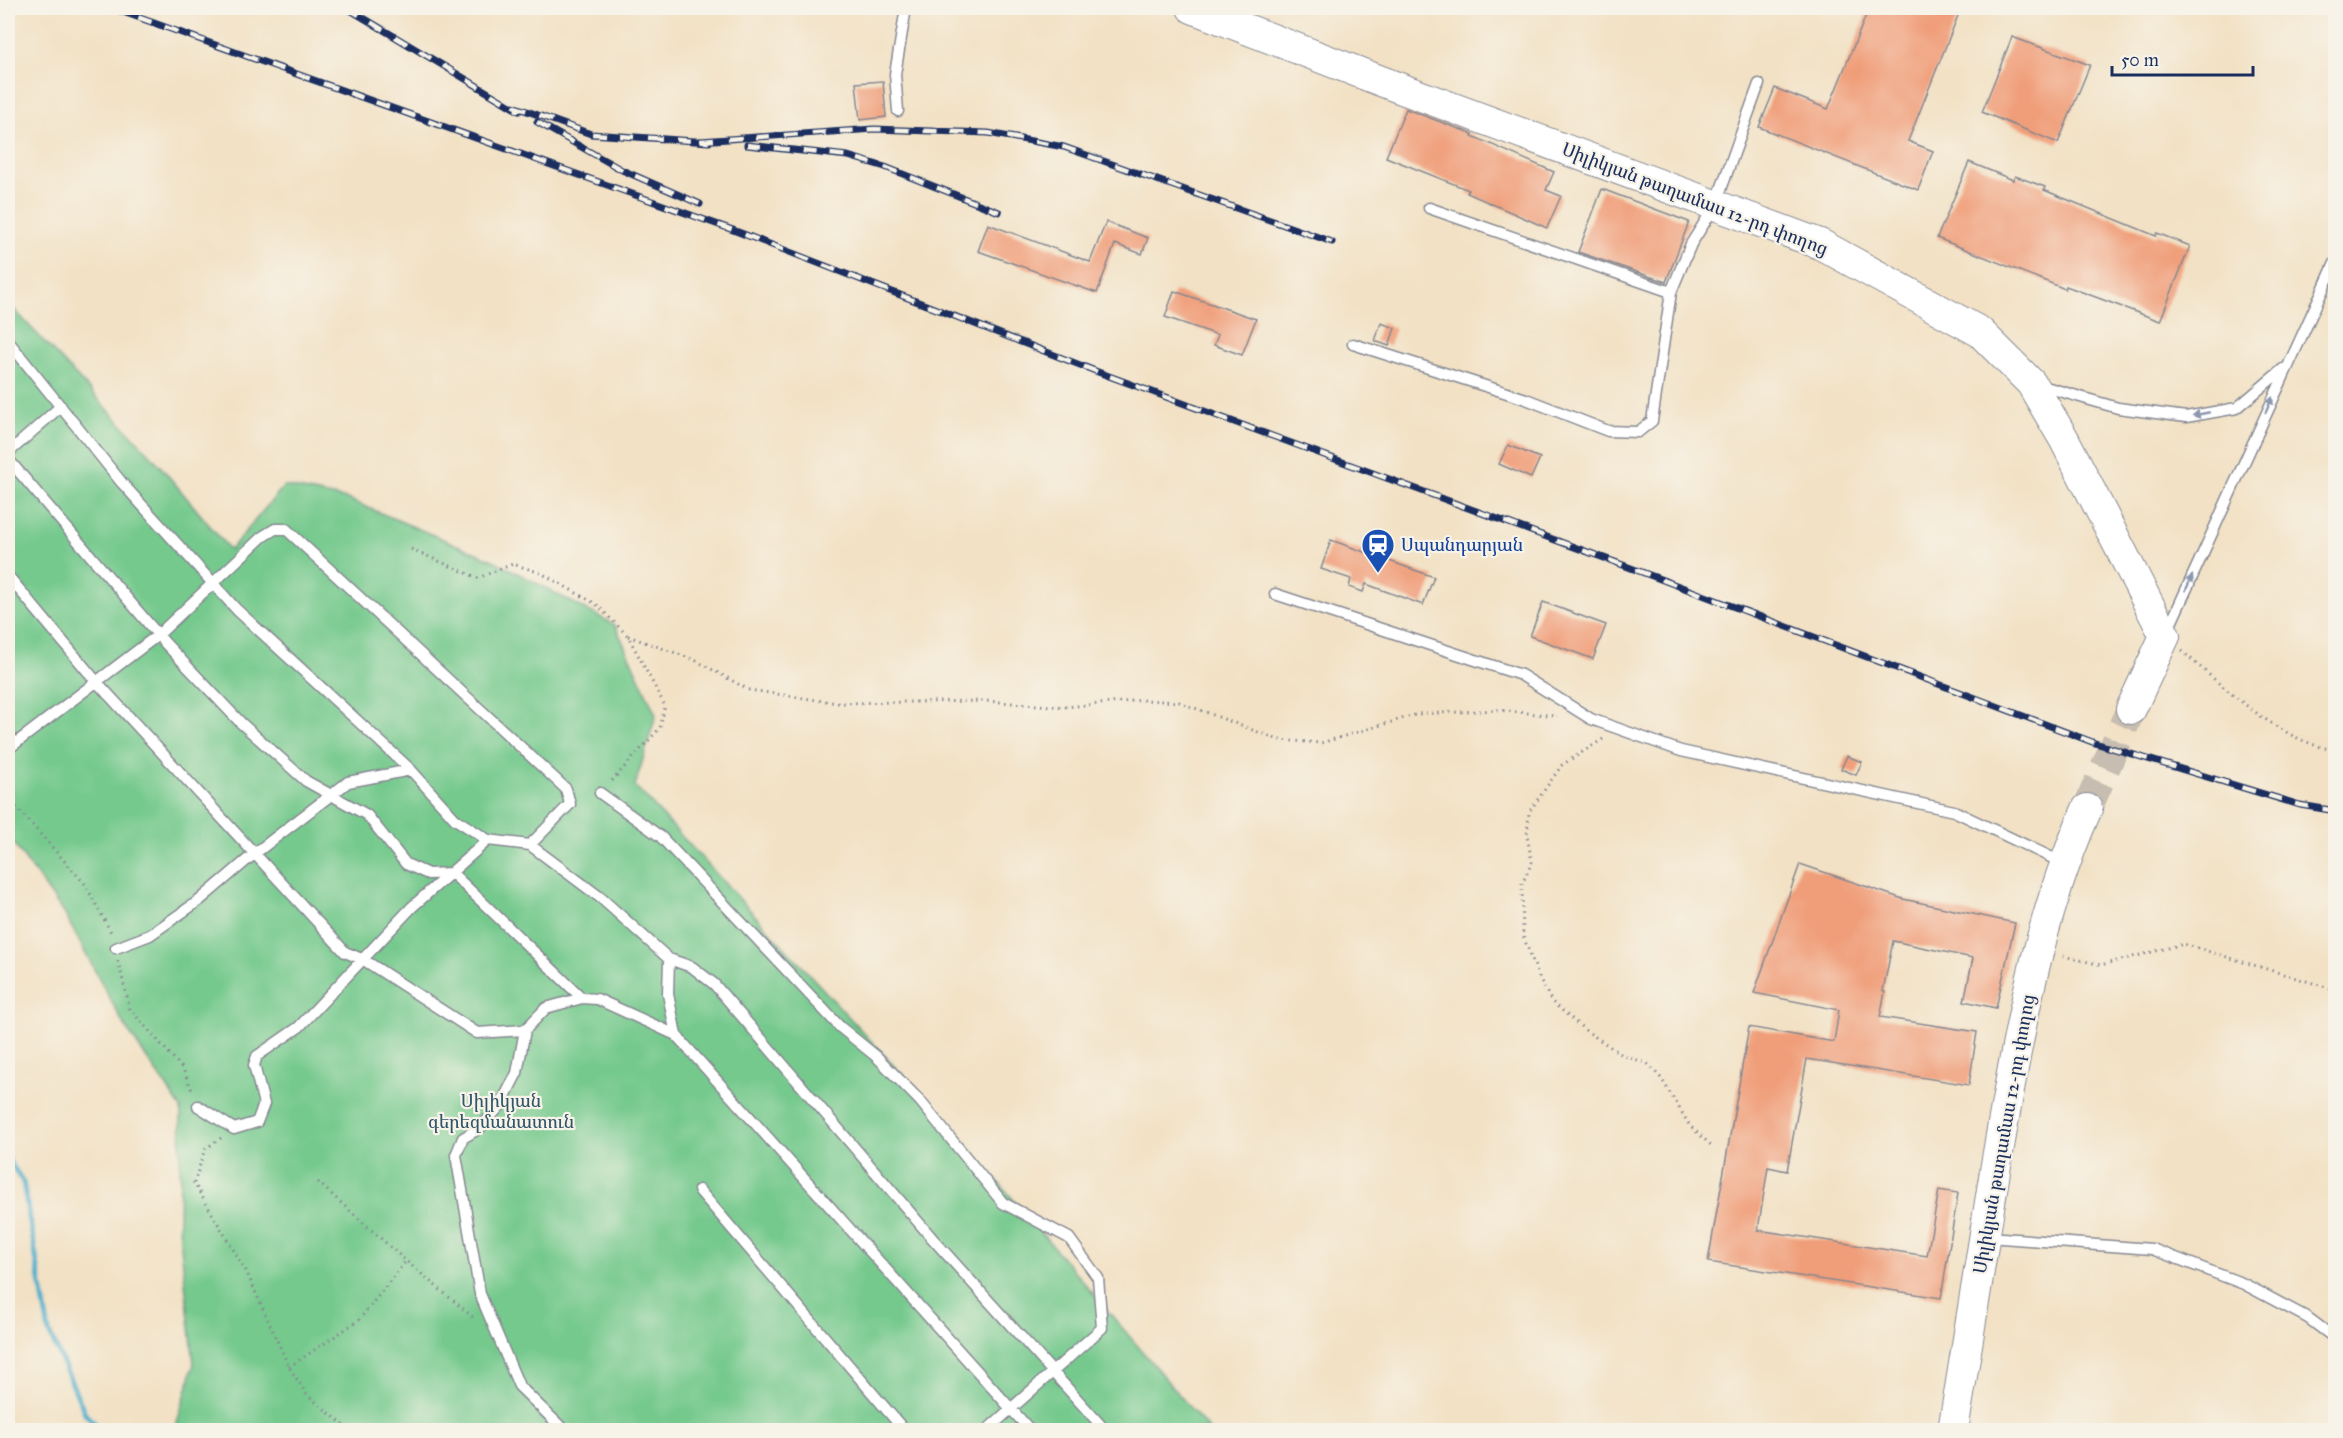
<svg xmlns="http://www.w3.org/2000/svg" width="2343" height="1438" viewBox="0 0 2343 1438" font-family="'IM FELL Great Primer','Noto Serif Armenian',serif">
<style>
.green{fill:#74c98d;stroke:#487c76;stroke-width:1.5}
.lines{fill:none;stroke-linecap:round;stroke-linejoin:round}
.stream{stroke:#4dafcc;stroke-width:5}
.building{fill:#f09e79}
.secondary-tunnel{stroke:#c7bdb0;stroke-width:30;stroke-dasharray:30 15;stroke-linecap:butt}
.service-casing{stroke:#868891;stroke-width:13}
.secondary-casing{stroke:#868891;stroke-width:32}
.path{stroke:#868891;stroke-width:3;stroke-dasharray:1.5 4.5;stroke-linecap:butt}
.service{stroke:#fff;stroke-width:10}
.secondary{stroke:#fff;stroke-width:30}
.rail-casing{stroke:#1b2f5e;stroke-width:7}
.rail{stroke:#f7f3e8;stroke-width:4.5;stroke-dasharray:14;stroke-linecap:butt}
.oneway{fill:#8d97ae}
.labels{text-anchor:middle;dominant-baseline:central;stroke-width:4.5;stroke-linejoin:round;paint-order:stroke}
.street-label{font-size:18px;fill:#1b2f5e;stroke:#f7f3e8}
.transit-label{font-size:18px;fill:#164399;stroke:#f7f3e8;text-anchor:start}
.park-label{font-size:18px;fill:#31566a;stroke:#f7f3e8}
</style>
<rect width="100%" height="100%" fill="#f7f3e8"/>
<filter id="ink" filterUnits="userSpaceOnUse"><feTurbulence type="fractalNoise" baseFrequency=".0167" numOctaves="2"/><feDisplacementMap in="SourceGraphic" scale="12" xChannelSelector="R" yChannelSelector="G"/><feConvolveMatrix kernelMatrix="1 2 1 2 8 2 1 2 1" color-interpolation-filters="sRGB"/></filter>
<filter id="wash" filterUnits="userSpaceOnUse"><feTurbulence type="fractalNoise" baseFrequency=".008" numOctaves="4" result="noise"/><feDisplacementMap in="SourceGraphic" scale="24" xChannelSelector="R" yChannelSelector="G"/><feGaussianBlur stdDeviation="1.35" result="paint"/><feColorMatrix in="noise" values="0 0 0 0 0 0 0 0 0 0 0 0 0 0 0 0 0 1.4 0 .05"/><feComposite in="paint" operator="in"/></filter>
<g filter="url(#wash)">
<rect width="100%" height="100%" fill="#f2e1c4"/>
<path class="green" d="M8 303 156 461 230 550 284 486 347 499 493 560 615 625 656 715 635 786 960 1137 1209 1430H175L194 1364 179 1228 181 1108 124 1025 64 913 8 836Z"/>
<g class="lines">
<path class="stream" d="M8 1159 23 1182 49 1332 85 1413 101 1430"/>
</g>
<g id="blocks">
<path class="building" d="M1869 8H1961L1908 141 1933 151 1918 190 1759 127 1775 88 1828 109Z
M2012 37 2090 65 2058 143 1982 112Z
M883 81 886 117 860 120 856 83Z
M1406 109 1473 134 1472 136 1554 172 1546 190 1561 196 1547 228 1467 193 1469 190 1386 157Z
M1969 162 2013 180 2015 176 2045 187 2044 190 2156 236 2157 233 2190 246 2160 321 2066 286 2065 289 1937 238Z
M1602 189 1689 222 1666 282 1578 252Z
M1106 222 1148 238 1142 254 1115 244 1097 293 978 251 988 224 1090 262Z
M1174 291 1256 319 1242 355 1214 345 1218 335 1165 317Z
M1381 323 1395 328 1389 346 1375 341Z
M1508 445 1540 458 1531 478 1499 464Z
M1331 540 1434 577 1423 605 1366 584 1363 592 1349 587 1351 579 1321 569Z
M1543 602 1606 625 1593 659 1530 636Z
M1847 756 1862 762 1856 775 1841 769Z
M1800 864 1903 899 2015 923 1996 1008 1964 1001 1973 958 1893 941 1883 991 1885 992 1880 1017 1977 1032 1969 1085 1807 1059 1787 1171 1768 1167 1758 1230 1927 1256 1939 1190 1958 1193 1941 1298 1708 1262 1749 1027 1834 1042 1839 1010 1754 993Z"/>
</g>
</g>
<g filter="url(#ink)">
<use href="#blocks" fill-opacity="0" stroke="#868891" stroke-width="1.5"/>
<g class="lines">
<path class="secondary-tunnel" d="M2087 809 2131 709"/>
<g class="service-casing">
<path id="service" d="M898 111 895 74 906 8
M1429 208 1671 292 1691 244 1715 206 1759 84
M8 341 122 483 237 610 411 770 455 819 488 840 530 845 601 898 669 959 692 967 714 984 932 1238 1105 1430
M1353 344 1526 399 1608 431 1638 432 1652 421 1671 292
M2039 385 2118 408 2186 417 2237 408 2283 369
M8 453 61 406
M8 459 165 643 241 723 306 781 367 815 406 864 428 874 452 873 582 998
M8 576 95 680 345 952 364 960 477 1033 525 1030
M1275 594 1521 675 1591 719 1681 751 1954 811 2063 863
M2167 632 2336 261
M8 749 158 635 262 537 275 529H286L566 789 570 804 530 845
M600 793 661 837 840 1027 877 1057 920 1101 1003 1203 1069 1238 1098 1278 1102 1328 987 1430
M116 948 150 935 200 900 254 854 348 782 411 770
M676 1035 1030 1430
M198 1106 234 1129 257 1122 264 1104 254 1065 257 1056 299 1027 412 907 488 840
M699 1190 904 1430
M1988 1237 2152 1249 2244 1284 2308 1318 2336 1339
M564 1430 519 1386 480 1294 456 1155 463 1138 480 1128 500 1106 517 1073 525 1030 546 1008 582 998 597 999 676 1035 668 994 669 959"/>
</g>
<g class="secondary-casing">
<path id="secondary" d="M1192 8 1394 86 1820 244 1980 332 2031 383 2064 439 2165 636 2131 709
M1953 1430C1968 1342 1982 1254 1996 1165 2016 1045 2037 921 2087 809"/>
</g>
<path class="path" d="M411 549 478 578 513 564 541 573 596 604 628 636 665 706 660 728 610 783
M628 636 695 660 749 690 838 703 986 701 1064 707 1145 700 1179 702 1279 740 1321 743 1418 714 1498 710 1557 716
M2182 651C2221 685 2283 744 2336 750
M1603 739 1562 765 1529 812 1527 836 1532 862 1522 884 1523 936 1539 977 1552 1002 1585 1030 1624 1056 1647 1063 1661 1078 1690 1126 1713 1147
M8 798 85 884 112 934
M2063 956 2101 965 2184 944 2336 990
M118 961 130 1009 183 1069 193 1093
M221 1138 205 1149 194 1183 246 1271 289 1367 307 1395 350 1430
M318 1182 406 1261 474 1318
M289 1367 359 1320 406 1261"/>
<use href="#service" class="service"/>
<use href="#secondary" class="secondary"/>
<g class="rail-casing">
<path id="rail" d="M112 8 733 230 1098 372 1615 562 2095 743 2300 805 2336 811
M347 8 519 111
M513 106 591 134 709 142
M537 122 622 170 700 204
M700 141 874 129 988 133 1064 147 1332 242
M747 145 848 156 885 167 999 212"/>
</g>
<use href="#rail" class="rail"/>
</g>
<defs><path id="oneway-solid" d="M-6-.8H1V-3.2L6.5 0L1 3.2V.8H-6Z" transform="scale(1.5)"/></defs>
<g class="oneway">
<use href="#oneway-solid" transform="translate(2269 405) rotate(-66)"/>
<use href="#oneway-solid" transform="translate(2201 414) rotate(169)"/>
<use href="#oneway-solid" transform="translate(2189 583) rotate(-66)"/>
</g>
</g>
<defs>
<g id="station-pin" transform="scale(1.725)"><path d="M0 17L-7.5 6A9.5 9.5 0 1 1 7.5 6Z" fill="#1a4fb4" stroke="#f7f3e8"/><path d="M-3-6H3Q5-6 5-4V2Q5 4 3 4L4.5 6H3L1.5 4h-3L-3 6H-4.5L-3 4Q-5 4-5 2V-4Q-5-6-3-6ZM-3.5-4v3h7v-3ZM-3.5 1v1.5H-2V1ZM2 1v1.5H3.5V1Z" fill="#fff"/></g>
</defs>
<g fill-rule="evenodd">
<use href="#station-pin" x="1378" y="545"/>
</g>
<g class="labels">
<g class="street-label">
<text transform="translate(1695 199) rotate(21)">Սիլիկյան թաղամաս 12-րդ փողոց</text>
<text transform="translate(2004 1134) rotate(-80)">Սիլիկյան թաղամաս 12-րդ փողոց</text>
</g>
<g class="transit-label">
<text x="1401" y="545">Սպանդարյան</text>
</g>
<g class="park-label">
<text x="501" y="1101">Սիլիկյան<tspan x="501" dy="21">գերեզմանատուն</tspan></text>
</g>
</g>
<rect width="2343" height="1438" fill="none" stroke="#f7f3e8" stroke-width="30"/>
<path d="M2112 66v9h141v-9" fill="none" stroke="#1b2f5e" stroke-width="3"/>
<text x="2121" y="66" font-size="18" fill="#1b2f5e" stroke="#f7f3e8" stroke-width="4.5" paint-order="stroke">50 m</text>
</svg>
